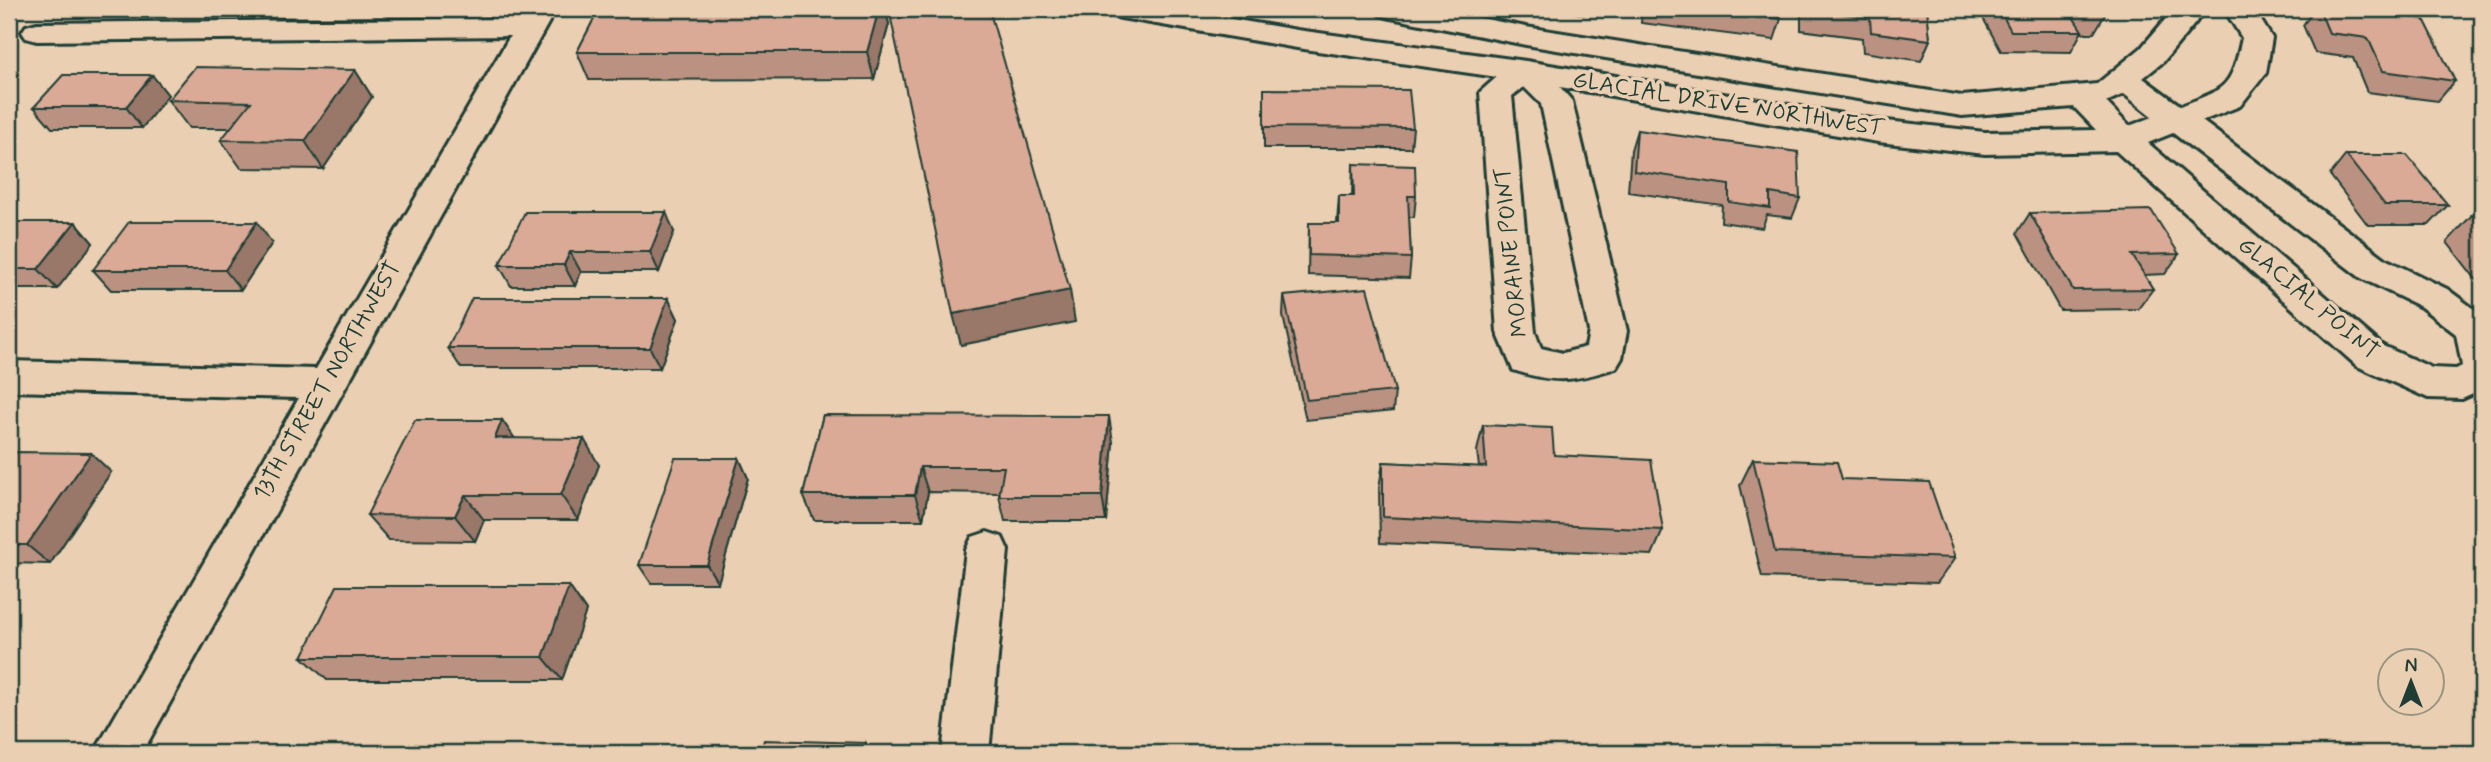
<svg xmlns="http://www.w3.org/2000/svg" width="2491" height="762" viewBox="0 0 2491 762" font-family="Mynerve,sans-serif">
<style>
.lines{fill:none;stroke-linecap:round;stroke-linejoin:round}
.minor-casing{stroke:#1f3d34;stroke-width:6}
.minor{fill:#ebcfb2;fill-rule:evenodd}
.wall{fill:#bb9281;stroke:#1f3d34;stroke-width:2}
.shaded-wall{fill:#997769;stroke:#1f3d34;stroke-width:2}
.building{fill:#daaa96;stroke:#1f3d34;stroke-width:2}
.labels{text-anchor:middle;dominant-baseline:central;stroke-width:7;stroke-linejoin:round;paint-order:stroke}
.street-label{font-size:23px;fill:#1f3d34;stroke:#ebcfb2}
</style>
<rect width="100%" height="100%" fill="#ebcfb2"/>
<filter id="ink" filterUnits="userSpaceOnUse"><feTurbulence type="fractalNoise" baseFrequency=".0143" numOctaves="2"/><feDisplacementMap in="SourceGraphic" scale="14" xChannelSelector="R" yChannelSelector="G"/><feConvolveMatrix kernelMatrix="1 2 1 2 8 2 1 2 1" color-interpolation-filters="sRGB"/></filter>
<g filter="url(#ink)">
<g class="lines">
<g class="minor-casing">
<path id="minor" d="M526 9H556L142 753H94L299 398 9 391V361L316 369 510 36 37 41 26 38 22 32 26 26 37 23 521 18Z
M1106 9H1172L1297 30 1526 61 1878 120 1985 132 2096 130 2074 107 1962 116 1526 45 1391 18 1380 15 1376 9H1435L1526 27 1962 96 2097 84 2141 48 2169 15 2165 9H2195L2200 16 2196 22 2163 62 2143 78 2181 106C2227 88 2231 88 2242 38L2224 9H2254L2272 38 2266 73 2240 106 2202 121 2387 260 2447 289 2482 315V390L2462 399 2428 398 2357 366 2116 151 1985 154 1878 142 1560 87 1572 101 1627 331 1622 358 1616 368C1574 381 1556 384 1513 370L1497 332 1480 92 1497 77 1297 48 1121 18 1110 15ZM1524 87 1541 104 1589 331 1586 347 1563 353 1541 348 1535 332 1512 96ZM2124 94 2153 117 2129 126 2106 102ZM2173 133 2361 278 2421 307 2456 334 2462 366 2456 369 2432 368 2383 346 2148 143Z
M987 532 1002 537 1008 550 989 753H942L966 550 972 537Z"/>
</g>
<use href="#minor" class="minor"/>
</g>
<path class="wall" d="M599 9H885L889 24 874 79 589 80 577 52Z
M1554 9H1585L1584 14Z
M1642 9H1780L1781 19 1774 40 1641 23Z
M1801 9H1927L1930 40 1921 61 1863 52 1862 38 1801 30Z
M1978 9H2103L2106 13 2094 33H2081L2071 52 2001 51Z
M2315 9H2346L2455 81 2438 101 2367 92 2353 58 2315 53 2303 25Z
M355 70 372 97 323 169 241 168 221 140 231 128H189L168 100Z
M152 75 168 95 142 128H52L34 107Z
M1264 89 1413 128 1411 148H1264Z
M1637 130 1800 198 1792 218 1767 215 1762 228 1721 222 1722 205 1628 192 1631 150Z
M2346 155 2448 205 2429 225H2368L2330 175Z
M1353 164 1416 196 1414 217H1409L1411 258 1409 278 1308 275 1309 223H1337L1339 196H1352Z
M2030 213 2179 254 2165 274 2144 275 2153 289 2138 309 2060 310 2017 233Z
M2472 215H2482V287L2447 242Z
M9 222H75L93 243 57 289H9Z
M674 232 659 272H581L575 286H511L499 265Z
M272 243 241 290H111L93 270Z
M1284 296 1395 391 1393 411 1306 420 1283 316Z
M668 298 678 319 660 368H461L448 348Z
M823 415 1113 442 1106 521H1005L999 496V493L928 492 923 520H814L803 495Z
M502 420 514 438 599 465 578 520H484L475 541 389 540 367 515Z
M1483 425 1554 455 1663 530 1652 555 1380 543 1379 488 1383 462 1479 467 1477 451Z
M739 458 748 478 718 583H651L639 565Z
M1753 459 1842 479 1955 558 1937 583 1762 577 1740 485Z
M9 461 111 472 50 564 9 563Z
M569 586 586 611 562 680H327L302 657Z"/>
<path class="shaded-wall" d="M879 9H885L889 24 874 79 867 52Z
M355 70 372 97 323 169 305 141Z
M152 75 168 95 142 128 126 107Z
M666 212 674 232 659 272 650 252Z
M75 222 93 243 57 289 38 269Z
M257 222 272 243 241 290 225 270Z
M570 252 581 272 575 286 564 265Z
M1070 290 1075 322 961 345 953 314Z
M668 298 678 319 660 368 650 348Z
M1109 416 1113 442 1106 521 1102 496Z
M502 420 520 446 495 438Z
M584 439 599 465 578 520 561 495Z
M91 453 111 472 50 564 27 545Z
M739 458 748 478 718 583 707 565Z
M920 467 928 492 923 520 915 495Z
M465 495 484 520 475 541 455 516Z
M569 586 586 611 562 680 543 657Z
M866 743 871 753H864Z"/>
<path class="building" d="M599 9H879L867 52H577Z
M952 9H989L1070 290 953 314 891 19Z
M1698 9H1780L1781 19Z
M1809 9H1927L1930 40 1871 32 1870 18Z
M1999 9H2103L2106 13 2070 12 2082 31H2011Z
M2319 9H2346L2424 19 2455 81 2383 71 2368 38 2329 33Z
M195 67 355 70 305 141 221 140 251 102 168 100Z
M63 75H152L126 107H34Z
M1264 89 1409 90 1413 128 1264 127Z
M1637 130 1798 152 1800 198 1770 193V208L1729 202V185L1634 171Z
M2346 155H2407L2448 205H2385Z
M1353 164 1415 166 1416 196H1408L1411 258 1309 255V223H1339V196H1354Z
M2151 210 2179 254 2132 255 2153 289 2073 290 2030 213Z
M525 212H666L650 252H570L564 265H499Z
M2472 215H2482V227Z
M9 222H75L38 269H9Z
M129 222H257L225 270H93Z
M1367 288 1395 391 1307 400 1284 296Z
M472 298H668L650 348H448Z
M823 415 1109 416 1102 496H999L1004 467H920L915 495H803Z
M415 420H502L495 438 584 439 561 495H465L455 516 367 515Z
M1483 425 1552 428 1554 455 1651 460 1663 530 1383 517V462L1486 467Z
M16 452 91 453 27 545H9V461Z
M675 458H739L707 565H639Z
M1753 459 1837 462 1842 479 1929 482 1955 558 1775 552Z
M337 586H569L543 657H302Z
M764 740 866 743 864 753H760Z"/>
</g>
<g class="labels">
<g class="street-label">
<text transform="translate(1728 105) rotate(9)">GLACIAL DRIVE NORTHWEST</text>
<text transform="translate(1512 252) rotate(-96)">MORAINE POINT</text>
<text transform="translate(2308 299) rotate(40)">GLACIAL POINT</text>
<text transform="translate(328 381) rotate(-60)">13TH STREET NORTHWEST</text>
</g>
</g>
<rect width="2491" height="762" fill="none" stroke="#ebcfb2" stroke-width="35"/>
<rect x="18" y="18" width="2456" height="727" fill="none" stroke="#1f3d34" stroke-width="2.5" filter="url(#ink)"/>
<g transform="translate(2411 682)"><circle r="33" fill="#ebcfb2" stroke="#999580" stroke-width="2"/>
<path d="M0-5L12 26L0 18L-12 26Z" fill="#1f3d34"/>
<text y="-10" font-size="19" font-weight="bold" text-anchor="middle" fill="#1f3d34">N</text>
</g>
</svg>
